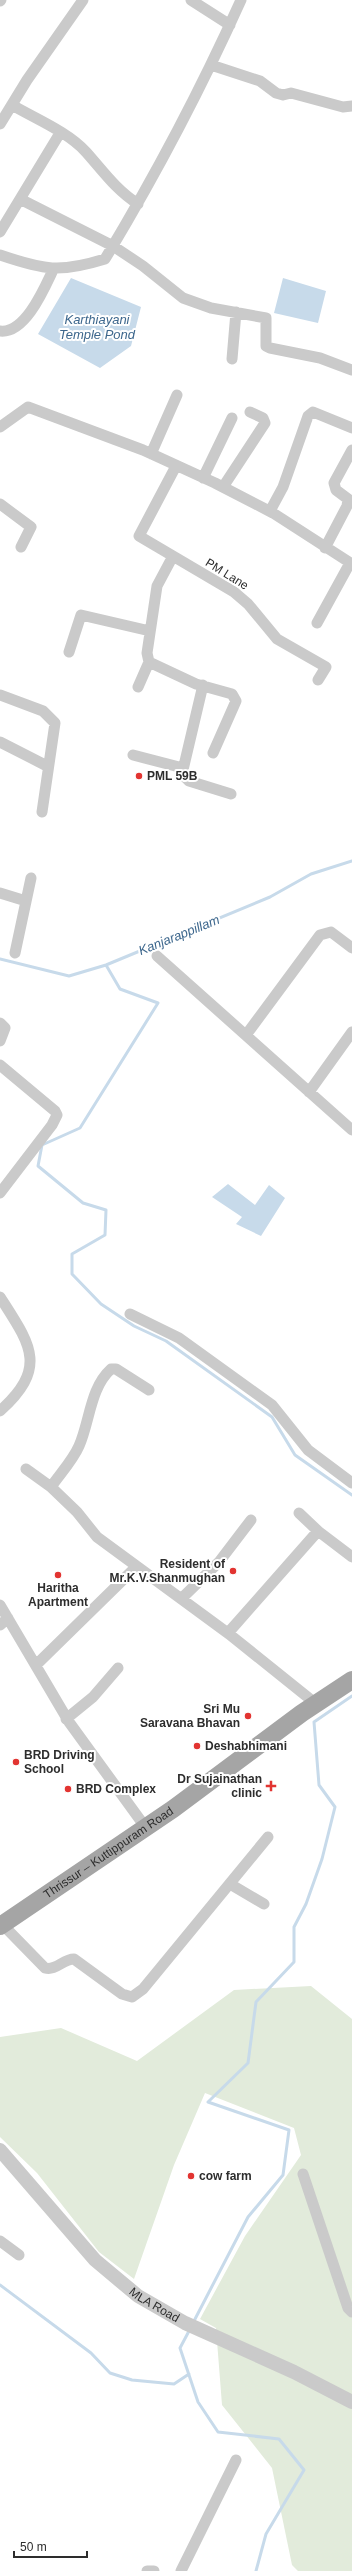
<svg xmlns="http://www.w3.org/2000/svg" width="352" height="2571" viewBox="0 0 352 2571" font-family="Helvetica,sans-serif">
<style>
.green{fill:#e2ebdb}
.water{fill:#c7daea}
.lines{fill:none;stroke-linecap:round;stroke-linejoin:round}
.stream{stroke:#c7daea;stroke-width:3}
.minor{stroke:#cacaca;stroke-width:11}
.tertiary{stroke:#cacaca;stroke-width:14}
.primary{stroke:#a5a5a5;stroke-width:18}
.poi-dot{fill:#e23431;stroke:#fff;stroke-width:1.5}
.labels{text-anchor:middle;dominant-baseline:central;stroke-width:4;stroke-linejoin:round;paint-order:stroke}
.street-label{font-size:12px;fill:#2d2d2d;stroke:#fff}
.poi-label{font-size:12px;font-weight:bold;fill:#2d2d2d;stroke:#fff;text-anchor:start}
.water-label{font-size:13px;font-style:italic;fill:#3d678d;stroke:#fff}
</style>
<rect width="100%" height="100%" fill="#fff"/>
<path class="green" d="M311 1986 352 2019V2571H298L292 2565 272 2468 222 2405 216 2328 200 2319 245 2236 301 2155 294 2128 205 2093 174 2165 134 2279 99 2252 37 2173 0 2137V2037L61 2028 137 2061 234 1990Z"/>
<path class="water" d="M71 278 141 307 131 346 100 368 38 334Z
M283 278 326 291 318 323 274 313Z
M228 1184 255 1205 269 1185 285 1198 261 1236 236 1224 242 1217 212 1197Z"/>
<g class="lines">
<path class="stream" d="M0 959 69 976 106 965 270 897 311 874 352 861
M106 965 120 989 158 1003 80 1128 42 1145 38 1166 83 1203 106 1210 105 1235 72 1254V1274L101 1304 134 1326 166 1341 272 1417 295 1455 352 1495
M0 2285 91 2353 110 2373 132 2380 174 2384 189 2374
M194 2321 248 2217 283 2175 289 2130 208 2102 248 2063 256 2002 294 1962V1927L306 1904 322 1859 335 1807 319 1785 314 1722 352 1696
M189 2331 180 2348 198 2402 218 2432 279 2439 304 2470 266 2534 256 2571"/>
<path class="minor" d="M191 0 230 25
M0 1 1 0
M211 65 260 81 276 93 283 95 291 93 343 107 352 106
M12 105C36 119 68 132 86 152 103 171 116 190 138 204
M0 124 27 80 83 0
M20 199 113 246 143 266 183 298 211 308 266 318V346L270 348 320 358 352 370
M0 232 60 133
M0 255C44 270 60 273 105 259 155 176 201 89 241 0
M0 331C25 334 44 289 53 270
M232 359 236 312
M0 427 28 407 143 450 215 483 273 513 352 564
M151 454 177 395
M176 466 139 536 234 592 248 604 277 639 326 667 318 680
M203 478 232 418
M223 487 265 423 263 418 250 412
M0 504 31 527 21 547
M270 511 283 487 308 416 313 412 352 428
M325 548 347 506 348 499 336 490 334 483 352 450
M173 556 157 586 147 653 149 662 196 684 232 694 236 701 213 753
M317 623 350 563
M69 652 81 615 150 631
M203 685 182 774 189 781 231 794
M138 687 149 662
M0 695 43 711 55 723 42 812
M0 742 47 766
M133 755 183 768
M0 893 26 901
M15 953 31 878
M157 956 352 1130
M0 1023 5 1028 0 1041
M246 1035 320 935 331 932 352 948
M0 1065 55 1111 57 1115 52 1125 0 1193
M309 1092 352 1032
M0 1297C30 1344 49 1367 0 1411
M130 1314 179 1338 272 1405 308 1450 352 1483
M149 1390 116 1369H111C90 1388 90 1421 79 1446 73 1460 60 1474 51 1487L77 1512 97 1537 229 1634 315 1703
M26 1469 51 1487
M299 1513 318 1531
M181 1599 219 1562 251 1520
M0 1605 69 1722 146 1828
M0 1625 8 1618
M228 1633 318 1531 352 1557
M36 1665 136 1567
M66 1719 93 1697 118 1668
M230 1884 264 1904
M3 1925 45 1968C56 1971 63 1959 74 1959L122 1994 132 1997 143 1989 268 1837
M303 2174 348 2308 352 2312
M0 2241 19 2255
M147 2571H154
M181 2571 236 2460"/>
<path class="tertiary" id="s1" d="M0 2150 95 2260 138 2296 185 2323 294 2372 352 2402"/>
<path class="primary" id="s2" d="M0 1926 173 1809 302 1713 352 1680"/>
</g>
<g class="poi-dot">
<circle cx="139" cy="776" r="4"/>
<circle cx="233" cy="1571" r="4"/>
<circle cx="58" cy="1575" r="4"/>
<circle cx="248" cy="1716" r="4"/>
<circle cx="197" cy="1746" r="4"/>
<circle cx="16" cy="1762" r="4"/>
<path d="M269 1780h4v4h4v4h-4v4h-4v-4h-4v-4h4z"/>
<circle cx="68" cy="1789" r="4"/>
<circle cx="191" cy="2176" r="4"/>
</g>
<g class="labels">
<g class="street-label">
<text transform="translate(227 574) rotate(32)">PM Lane</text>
<text stroke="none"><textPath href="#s2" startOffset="131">Thrissur – Kuttippuram Road</textPath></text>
<text stroke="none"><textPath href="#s1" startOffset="220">MLA Road</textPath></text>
</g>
<g class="poi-label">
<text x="147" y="776">PML 59B</text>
<text x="225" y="1564" text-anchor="end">Resident of<tspan x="225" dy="14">Mr.K.V.Shanmughan</tspan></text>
<text x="58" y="1588" text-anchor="middle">Haritha<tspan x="58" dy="14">Apartment</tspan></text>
<text x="240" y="1709" text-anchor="end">Sri Mu<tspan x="240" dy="14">Saravana Bhavan</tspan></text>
<text x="205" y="1746">Deshabhimani</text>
<text x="24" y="1755">BRD Driving<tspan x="24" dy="14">School</tspan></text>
<text x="262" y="1779" text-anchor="end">Dr Sujainathan<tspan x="262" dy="14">clinic</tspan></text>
<text x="76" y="1789">BRD Complex</text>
<text x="199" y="2176">cow farm</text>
</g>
<g class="water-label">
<text x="97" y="319">Karthiayani<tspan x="97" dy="15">Temple Pond</tspan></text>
<text transform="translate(179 935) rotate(-22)">Kanjarappillam</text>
</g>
</g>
<path d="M14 2551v6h73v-6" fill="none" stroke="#2d2d2d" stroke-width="2"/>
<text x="20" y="2551" font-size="12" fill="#2d2d2d" stroke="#ffffff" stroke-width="3" paint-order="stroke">50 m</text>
</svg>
